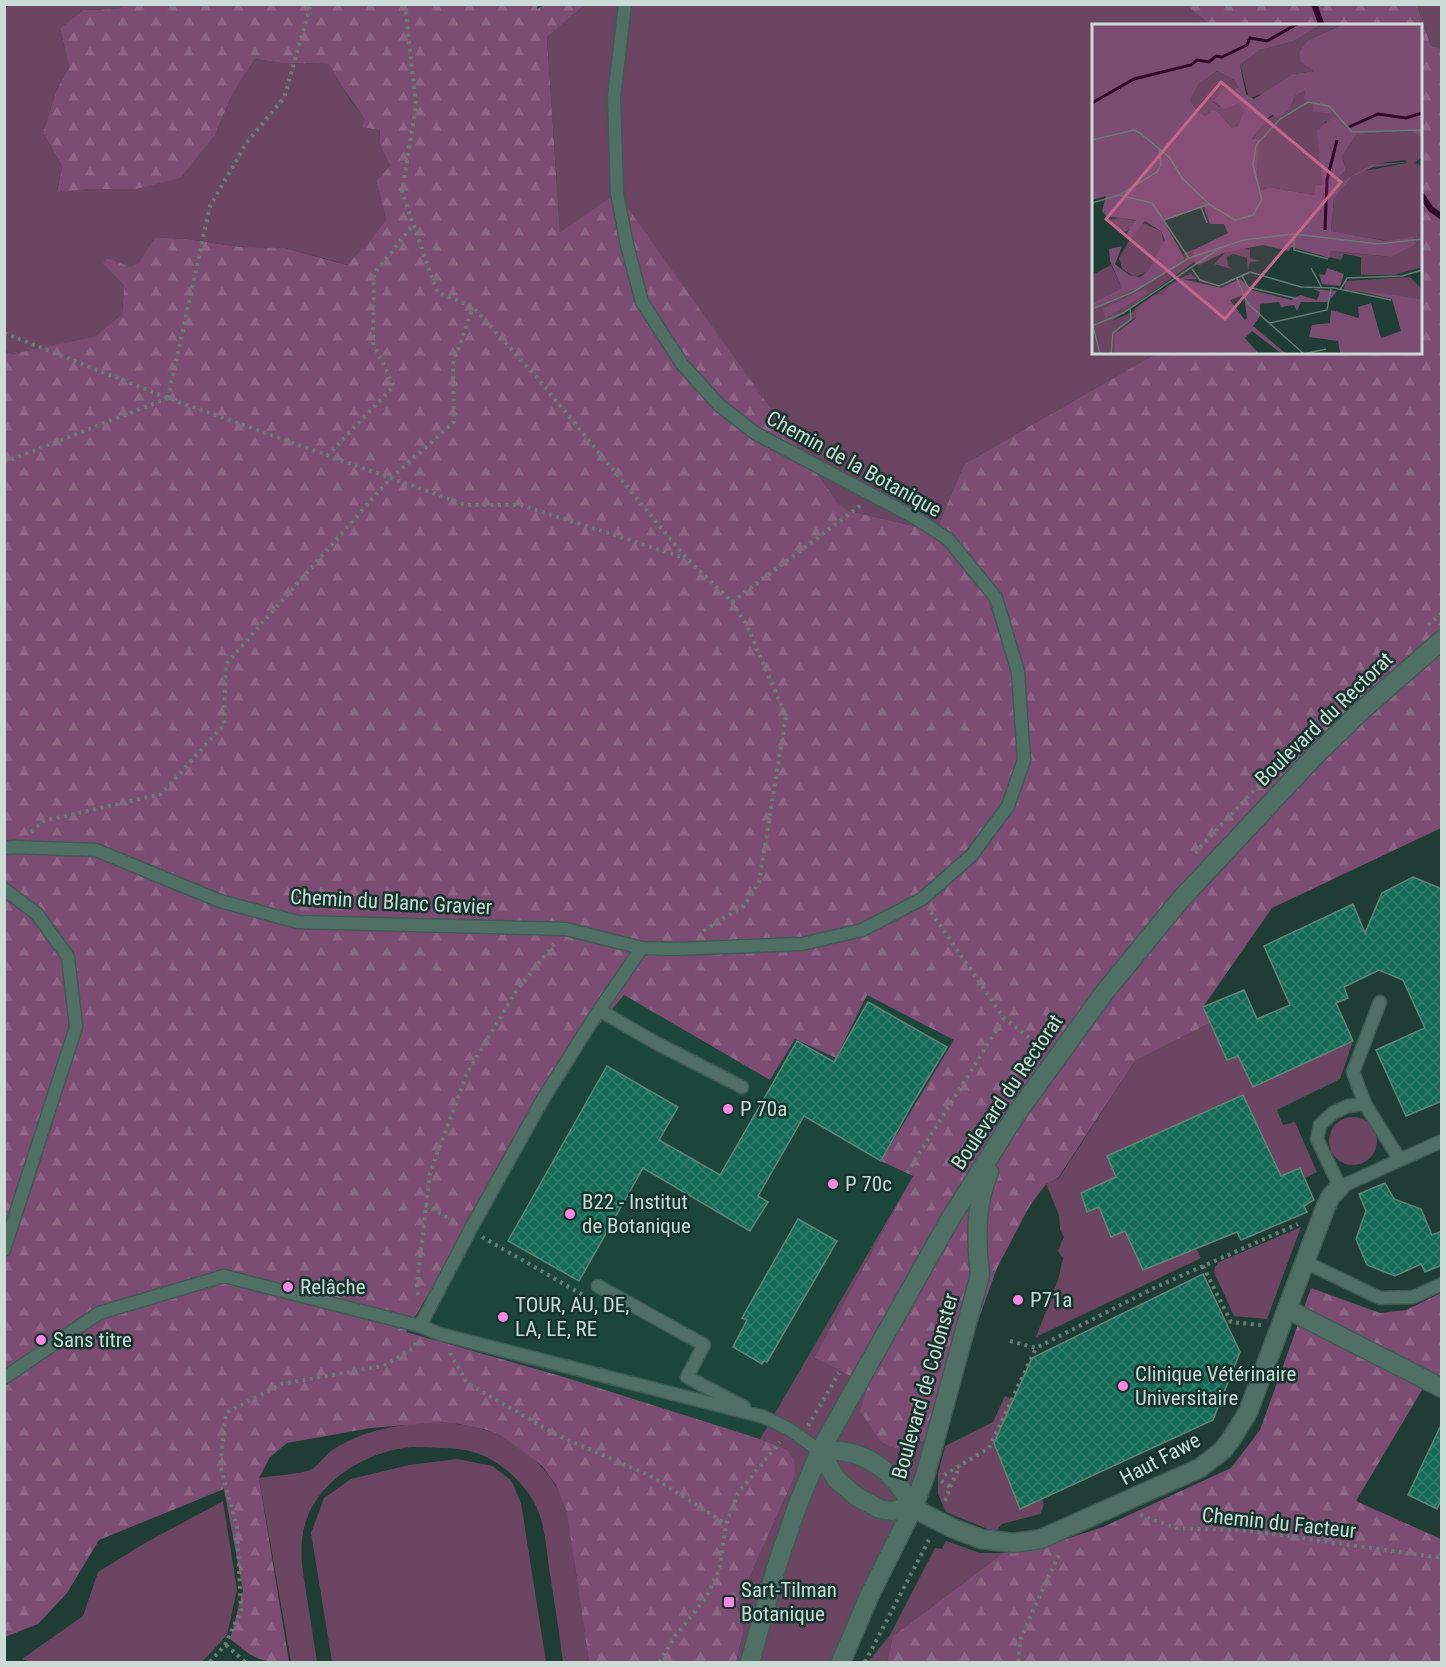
<svg xmlns="http://www.w3.org/2000/svg" width="1446" height="1667" viewBox="0 0 1446 1667" font-family="'Roboto Condensed',sans-serif">
<style>
.built{fill:#1d463b}
.grass{fill:#6c4563}
.forest{fill:url(#forest-firs)}
.lines{fill:none;stroke-linecap:round;stroke-linejoin:round}
.stream{stroke:#31062b;stroke-width:6}
.building{fill:url(#building-cross-hatch);stroke:#638479;stroke-width:1.5}
.service-casing{stroke:#405b54;stroke-width:15}
.minor-casing{stroke:#405b54;stroke-width:21}
.secondary-casing{stroke:#405b54;stroke-width:21}
.path{stroke:#657e77;stroke-width:4;stroke-dasharray:3 4.5;stroke-linecap:butt}
.service{stroke:#507066;stroke-width:12}
.minor{stroke:#507066;stroke-width:18}
.secondary{stroke:#507066;stroke-width:18}
.poi-dot{fill:#fc86e4;stroke:#14332b;stroke-width:2}
.labels{text-anchor:middle;dominant-baseline:central;stroke-width:5;stroke-linejoin:round;paint-order:stroke}
.street-label{font-size:21px;fill:#cbdcd6;stroke:#14332b}
.poi-label{font-size:21px;fill:#cbdcd6;stroke:#14332b;text-anchor:start}
.inset-river{fill:none;stroke:#31062b;stroke-width:3}
.inset-road{fill:none;stroke:#647d75;stroke-width:1.5}
.view{fill:#c6668c;fill-opacity:0.15;stroke:#c6668c;stroke-width:3}
.inset-edge{fill:none;stroke:#cbdcd6;stroke-width:3}
</style>
<defs>
<pattern id="forest-firs" width="22" height="20" patternUnits="userSpaceOnUse" patternTransform="scale(1.5)"><rect width="22" height="20" fill="#7d4c72"/><path d="M5 1l3.5 6h-7zM16 11l3.5 6h-7z" fill="#8e6585"/></pattern>
<pattern id="building-cross-hatch" width="8" height="8" patternUnits="userSpaceOnUse" patternTransform="scale(1.5)"><rect width="8" height="8" fill="#136a57"/><path d="M0 0l8 8M0 8l8-8" fill="none" stroke="#347f6e"/></pattern>
</defs>
<rect width="100%" height="100%" fill="#1f3d35"/>
<path class="built" d="M624 995 770 1080 795 1039 836 1058 867 995 955 1039 881 1160 913 1176 760 1439 564 1377 406 1332 560 1071Z"/>
<path class="grass" d="M4 5H130L117 9 83 10 60 28 69 67 56 91 43 133 62 166 57 191 91 189 215 135 232 95 255 59 282 63 330 64C343 90 356 113 380 130L379 143 390 166 376 181 386 219 370 241 348 265 285 248 240 247 187 239 155 237 138 263 130 268 107 258 104 263 124 286 122 314 93 338 12 354 5 351Z
M585 5H1186L1210 25 1094 26V352L1157 353 964 464 936 531 849 511 839 504 617 194 560 232 547 37Z
M1417 5H1441V49L1431 46Z
M1210 1023 1227 1060 1238 1056 1253 1087 1353 1041 1340 1079 1277 1110 1283 1125 1295 1122 1317 1172 1305 1178 1302 1172 1297 1169 1290 1180 1108 1156 1116 1177 1081 1193 1087 1212 1099 1207 1111 1236 1133 1228V1249L1143 1269 1196 1248 1201 1258 1036 1337 1058 1280 1063 1258 1058 1251 1064 1237 1060 1229 1059 1215 1046 1184 1059 1178 1135 1061Z
M1329 1141a24 24 0 1 1 48 0a24 24 0 1 1-48 0Z
M913 1176 814 1358 839 1370 868 1386 936 1437 841 1662H736L744 1630 737 1605 795 1476 786 1449 760 1439Z
M1301 1227 1267 1319 1234 1316 1214 1272 1215 1267 1219 1262Z
M1005 1396 1013 1400 994 1443 1020 1508 1042 1499 1044 1505 1040 1514 1002 1524 995 1532 946 1512 938 1494V1474L945 1446 993 1422Z
M441 1422C461 1424 481 1427 499 1435 530 1450 558 1479 567 1512 572 1530 573 1549 575 1567 580 1599 585 1631 589 1662H563C559 1631 554 1599 549 1568 546 1546 545 1522 534 1502 522 1481 499 1460 476 1453 465 1449 452 1448 440 1448 431 1447 422 1447 413 1447 370 1450 320 1478 306 1521 301 1535 301 1551 302 1566L317 1662H291L259 1478C269 1476 302 1474 310 1470 319 1466 325 1454 334 1449 366 1428 404 1424 441 1422Z
M457 1459 492 1466 511 1480 521 1503 546 1662H332L311 1533 324 1498 351 1479 409 1465Z
M223 1501 237 1590 227 1635 202 1662H30L22 1659 83 1616 98 1572 145 1543Z
M946 1541 980 1553H1003L893 1636 887 1662H868L890 1635 935 1548 942 1549Z"/>
<path class="forest" d="M130 4 538 5 537 9 544 5H585L547 37 560 232 617 193 839 504 849 511 936 531 964 464 1157 353 1420 352V26L1210 25 1186 5H1417L1431 46 1442 49 1441 828 1272 908 1203 1007 1210 1023 1135 1061 1058 1178 1046 1184 1029 1207 997 1268 936 1437 894 1448 881 1442 860 1411 868 1386 839 1370 814 1358 913 1176 881 1161 954 1040 867 995 836 1058 795 1039 770 1080 624 995 560 1071 406 1332 564 1377 760 1439 786 1449 794 1460 795 1476 737 1605 744 1630 736 1662H589L567 1512 556 1485 542 1466 527 1454 501 1436 487 1430 459 1424 441 1422 371 1428 287 1443 270 1457 259 1478 289 1662C257 1662 254 1658 230 1639L243 1591 224 1489 99 1540 67 1593 38 1624 5 1637 4 351 12 354 94 337 122 314 124 286 103 263 107 258 130 267 138 263 155 237 187 239 240 247 285 248 347 265 370 241 386 219 376 181 390 166 379 143 380 130 362 127 365 119 342 87 329 64 282 63 255 59 232 95 215 135 180 178 136 189H91L57 192 62 166 43 133 56 91 69 67 60 28 83 10 117 9Z
M1311 1288 1380 1313 1406 1310 1441 1293V1391L1428 1380 1356 1501 1441 1539V1662H887L893 1636 1003 1553 1035 1549 1103 1527 1231 1468 1260 1430Z"/>
<g class="lines">
<path class="stream" d="M1314 4 1322 26
M1420 193 1431 209 1442 217"/>
</g>
<path class="building" d="M1413 877 1442 889V1101L1406 1116 1376 1050 1425 1028 1403 980 1379 970 1344 987 1348 998 1336 1003 1353 1041 1253 1087 1238 1056 1227 1060 1203 1007 1244 990 1257 1019 1290 1005 1264 946 1353 904 1365 933 1382 893Z
M868 1002 947 1047 911 1106 881 1161 804 1116 758 1196 768 1202 750 1231 643 1168 579 1281 508 1241 607 1066 678 1107 659 1140 720 1175 797 1041 834 1062Z
M1243 1095 1281 1176 1300 1168 1314 1200 1304 1206 1307 1212 1241 1240 1237 1232 1143 1270 1125 1231 1111 1237 1099 1207 1087 1212 1081 1193 1116 1177 1107 1156Z
M1385 1183 1394 1199 1421 1209 1432 1235 1442 1231V1265L1425 1272 1421 1264 1395 1276 1367 1265 1356 1239 1366 1211 1359 1194Z
M798 1219 837 1241 767 1362 764 1361 762 1364 733 1347 747 1320 742 1318Z
M1203 1274 1240 1352 1213 1420 1020 1509 994 1443 1032 1358Z
M1442 1423V1498L1437 1509 1408 1495Z"/>
<g class="lines">
<g class="service-casing">
<path id="service" d="M4 848 15 847 96 850 220 901 298 922 566 929 642 948
M4 889 37 914 68 957 76 1027 4 1250
M599 1010 642 948 674 949 802 944 862 930 922 899 971 856 1008 806 1024 760 1018 672 996 598 948 539 914 517 755 433 719 405 682 364 642 302 627 245 617 193 614 97 625 4
M1365 1104 1353 1072 1380 1002
M1400 1160 1365 1104 1348 1106 1333 1113 1320 1125 1317 1139 1340 1187 1442 1141
M1305 1262 1380 1298 1413 1297 1442 1284
M598 1286 704 1345 687 1377 744 1407
M420 1326 470 1230 543 1099 599 1010 656 1043 742 1087
M4 1378 99 1313 224 1276 420 1326 440 1334 764 1417 789 1429 820 1451"/>
</g>
<g class="minor-casing">
<path id="minor" d="M1287 1309 1442 1388
M913 1508 952 1528 981 1539 1013 1543 1041 1539 1200 1468 1223 1450 1232 1438 1248 1412 1326 1206 1331 1196 1340 1187"/>
</g>
<g class="secondary-casing">
<path id="secondary" d="M820 1451 836 1479 857 1497 880 1509 891 1511 913 1508
M820 1451C864 1447 894 1471 913 1508
M750 1662 777 1565 798 1504 820 1451 949 1221 1017 1113 1104 993 1181 899 1313 758 1360 712 1442 640
M841 1662 871 1592 913 1508 925 1476 980 1275C976 1240 975 1204 989 1172"/>
</g>
<path class="path" d="M405 4 416 106 402 192 437 292 473 307 534 374 686 558 732 602 747 626 786 716 759 882 745 905 703 931
M4 333 168 398 466 505H521L685 558
M168 398 210 206 247 142 284 98 311 4
M327 456 394 386 373 343 374 274 413 225
M4 460H10L168 398
M732 602 861 505
M1428 625 1442 613
M31 832 44 821 161 794 224 725 226 664 390 479 454 422 453 364 473 307
M1195 853 1288 754
M931 912 1004 1018 1040 1046
M907 1173 1004 1018
M425 1205 457 1223
M482 1237 585 1296
M1203 1266 1231 1322 1261 1325
M418 1295 417 1285 430 1173 467 1073 515 993 554 944
M1010 1341 1036 1348 1156 1287 1298 1224
M450 1353 467 1383 557 1435 651 1476 726 1524
M808 1426 839 1373
M944 1475 989 1448 1036 1348
M941 1481 950 1487 944 1504
M950 1487 960 1466
M1140 1515 1176 1528 1252 1531 1442 1558
M226 1645 245 1662
M210 1662 225 1645 241 1611 237 1527 220 1465 226 1413 281 1384 383 1366 414 1348 416 1341
M659 1662 676 1635 706 1598 720 1567 726 1524 738 1493 780 1442
M865 1662 931 1536
M1018 1662 1021 1637 1060 1552"/>
<use href="#service" class="service"/>
<use href="#minor" class="minor"/>
<use href="#secondary" class="secondary"/>
</g>
<g class="poi-dot">
<circle cx="728" cy="1109" r="6"/>
<circle cx="833" cy="1184" r="6"/>
<circle cx="570" cy="1214" r="6"/>
<circle cx="288" cy="1287" r="6"/>
<circle cx="1018" cy="1300" r="6"/>
<circle cx="503" cy="1317" r="6"/>
<circle cx="41" cy="1340" r="6"/>
<circle cx="1123" cy="1386" r="6"/>
<rect x="723" y="1596" width="12" height="12" rx="3"/>
</g>
<g class="labels">
<g class="street-label">
<text transform="translate(854 464) rotate(29)">Chemin de la Botanique</text>
<text transform="translate(1324 719) rotate(-44)">Boulevard du Rectorat</text>
<text transform="translate(391 902) rotate(3)">Chemin du Blanc Gravier</text>
<text transform="translate(1007 1092) rotate(-56)">Boulevard du Rectorat</text>
<text transform="translate(925 1386) rotate(-74)">Boulevard de Colonster</text>
<text transform="translate(1160 1459) rotate(-28)">Haut Fawe</text>
<text transform="translate(1279 1523) rotate(6)">Chemin du Facteur</text>
</g>
<g class="poi-label">
<text x="740" y="1109">P 70a</text>
<text x="845" y="1184">P 70c</text>
<text x="582" y="1202">B22 - Institut<tspan x="582" dy="24">de Botanique</tspan></text>
<text x="300" y="1287">Relâche</text>
<text x="1030" y="1300">P71a</text>
<text x="515" y="1305">TOUR, AU, DE,<tspan x="515" dy="24">LA, LE, RE</tspan></text>
<text x="53" y="1340">Sans titre</text>
<text x="1135" y="1374">Clinique Vétérinaire<tspan x="1135" dy="24">Universitaire</tspan></text>
<text x="741" y="1590">Sart-Tilman<tspan x="741" dy="24">Botanique</tspan></text>
</g>
</g>
<g transform="translate(1092 24)">
<rect width="330" height="330" fill="#1f3d35"/>
<path d="M230 0H252L216 16 209 38 223 45 222 47 201 50 177 68 157 74 148 41 168 26 200 18ZM125 47 142 56 146 63 141 67 136 64 121 78 128 83 146 80 152 86 146 102 140 104 126 88 114 92 106 88 98 76 107 60ZM213 67 240 84 248 96 233 98 228 144 230 161 222 171 177 163 170 166 164 159 160 116 173 96 198 85 203 72ZM319 107 330 114V133L323 139 330 142V243L302 251H269V233L252 230 249 236 238 233 239 227 299 233 296 217 239 207 242 175 260 153 272 147 315 139 313 136 280 140 257 153 246 164 248 152 254 146 250 133 265 110ZM29 194 44 197 39 205 29 209 16 196ZM48 198 69 207 72 219 55 248 43 253 30 245 27 234ZM123 218 103 226 102 238 20 297 42 287 43 284 86 255 99 250 105 255H90L78 261 75 269 26 307 22 330H0V284L93 235 92 229ZM150 224 158 226V234L169 237 158 238 156 245 155 234 141 230 135 233 136 242 141 245 122 240 134 228ZM19 241 30 264 0 279V251ZM318 253 330 265V275L252 266 253 257Z" fill="#6c4563"/>
<path d="M0 0H230L200 18 168 26 148 41 154 70 162 75 201 50 222 47 209 38 207 29 216 16 252 0H330V114L319 107 265 110 250 133 254 146 248 152 246 163 257 153 280 140 318 138 281 143 260 153 242 175 239 207 295 217 321 213 324 220 299 233 239 227 238 234 199 223 197 227 171 221 131 229 107 241 102 238V226L136 209 132 200H118L112 183 71 196 93 235 52 261 0 284V279L30 264 18 237 17 225 30 222 23 240 37 251 48 253 55 248 73 216 69 207 53 197 38 216 35 209 44 196 14 192 10 187 14 172 0 176ZM125 47 142 56 146 63 141 67 132 64 121 77 132 85 146 80 152 86 146 102 140 104 126 88 120 87 114 92 106 88 98 76 107 60ZM213 67 212 75 222 78 221 87 239 90 240 85 247 95 241 93 225 106 230 161H224L222 171 177 163 170 166 164 157 167 116 160 115 172 99H181L174 95 180 91 187 94 198 85 203 72ZM235 244 252 250 248 262 230 260 227 250 233 251ZM90 255 129 264 148 255 160 266 199 276 208 271 225 276 228 268 221 265 245 267 236 278H209L205 287 202 281 189 283 187 278 168 280V292L161 302 192 328 204 330H190L160 307 153 314 167 330H22L23 310 43 295 45 284 62 271H72L77 261ZM152 271 155 294 153 296 138 276ZM258 265 330 275V330L248 329 246 317 217 313 220 301 238 299 239 286 267 294 266 283 279 279 289 314 309 307 300 275ZM50 266 58 268 13 294 11 285Z" fill="#7d4c72" fill-rule="evenodd"/>
<path class="inset-river" d="M0 79 42 55 99 41 105 36 117 38 124 32 130 33 155 21 158 14 175 17 205 0M257 103 286 90 314 94 330 89M233 206 235 156 245 116"/>
<path class="inset-road" d="M0 116 42 106 48 109 78 134 90 154 117 180M29 170 65 148 69 141 67 125M0 179 27 171 60 179 97 234M109 183 117 180 143 196 161 191 170 176 161 141 164 121 188 95 216 78 237 82 260 108 330 106M72 196 109 183 115 199M202 216V226L236 235M219 244 230 264M100 245 108 256 127 262 158 248M158 248 209 263 242 264 299 276M150 252 156 263 206 275M145 255 156 280 212 330M248 266 255 254 310 252 330 246M0 285 41 268 97 234 152 216 201 210 287 220 330 215M178 299 235 286 239 265M0 302 31 289 128 224M1 302 8 330M19 330 21 309 39 295 38 284M212 330 234 325"/>
<path class="view" d="M129 58 249 158 133 295 14 195Z"/>
<rect width="330" height="330" class="inset-edge"/>
</g>
<rect width="1446" height="1667" fill="none" stroke="#cbdcd6" stroke-width="12"/>
</svg>
